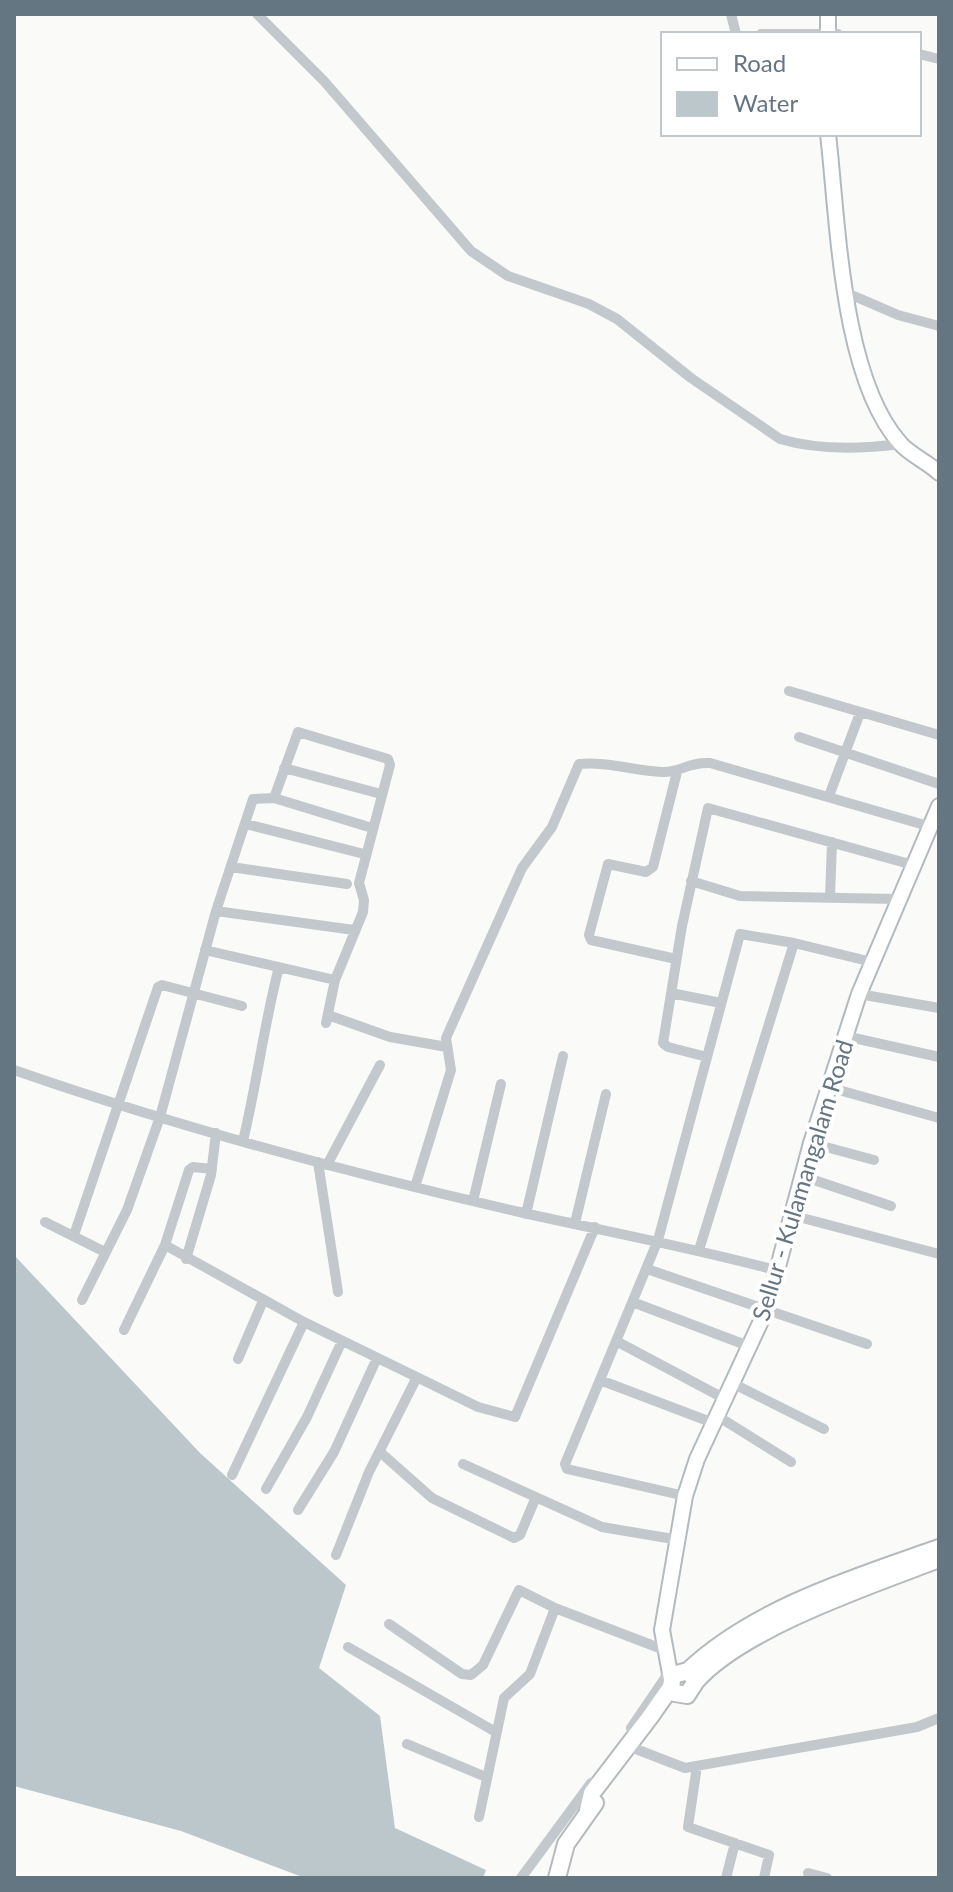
<svg xmlns="http://www.w3.org/2000/svg" width="953" height="1892" viewBox="0 0 953 1892" font-family="Lato,sans-serif">
<style>
.water{fill:#bbc7cb}
.lines{fill:none;stroke-linecap:round;stroke-linejoin:round}
.secondary-casing{stroke:#b3babf;stroke-width:18}
.primary-casing{stroke:#b5babe;stroke-width:20}
.street{stroke:#c3c8cc;stroke-width:10}
.secondary{stroke:#fff;stroke-width:14}
.primary{stroke:#fff;stroke-width:16}
.labels{text-anchor:middle;dominant-baseline:central;stroke-width:8;stroke-linejoin:round;paint-order:stroke}
.street-label{font-size:24px;fill:#657683;stroke:#fff}
</style>
<rect width="100%" height="100%" fill="#fafaf8"/>
<path class="water" d="M14 1255 200 1453 346 1585 319 1668 380 1716 395 1828 486 1870 483 1878H305L181 1831 14 1786Z"/>
<g class="lines">
<g class="secondary-casing">
<path id="secondary" d="M828 34V14
M828 134C838 220 841 377 900 443 910 455 928 462 939 473
M671 1679 662 1630 685 1496 697 1459 767 1308 811 1143 859 994 939 806"/>
</g>
<g class="primary-casing">
<path id="primary" d="M688 1671C755 1608 854 1578 939 1548
M696 1681C743 1628 871 1585 939 1559
M588 1810 592 1793 650 1717 671 1687 673 1675 688 1671 696 1681 687 1695 675 1693 671 1687
M557 1878 566 1844 595 1803"/>
</g>
<path class="street" d="M257 14 324 81 471 251 508 276 589 304 617 319 691 378 780 439C817 450 862 449 900 444
M731 14 736 34
M761 34H838
M919 54 939 59
M847 293 898 315 939 326
M789 691 939 735
M799 737 939 784
M284 768 381 794
M829 796 860 713
M274 798 372 828
M246 824 364 854
M231 867 347 884
M691 881 740 896 898 899
M830 897 832 842
M216 911 354 930
M676 959 591 940 589 935 608 864 646 872 653 867 677 772
M671 993 721 1003
M859 994 939 1008
M328 1015 390 1037 447 1047
M326 1023 335 980
M845 1036 939 1057
M707 1057 668 1047 663 1043 682 926 708 808 913 865
M14 1070C181 1128 352 1174 524 1213 609 1232 694 1248 779 1271
M828 1087 939 1118
M243 1141C257 1083 264 1024 279 967
M811 1143 874 1160
M318 1162 338 1292
M327 1165 380 1065
M802 1176 891 1206
M415 1187 451 1070 446 1038 522 868 552 827 579 764C606 761 635 771 662 772 681 773 686 762 710 763L928 826
M473 1201 501 1084
M526 1214 563 1056
M791 1215 939 1254
M45 1222 105 1252
M575 1223 606 1094
M74 1235 158 987 162 985 242 1006
M165 1245 304 1322
M699 1250 794 943 872 962
M186 1259 211 1175 216 1133
M647 1269 867 1344
M82 1300 127 1210 160 1117 216 911 253 799 274 798 298 732 388 759 390 765 359 883 364 900 363 912 335 980 205 950
M635 1303 751 1347
M124 1330 165 1245 189 1170 193 1167 212 1169
M618 1342 727 1400
M238 1359 263 1301
M600 1380 716 1424
M734 1384 824 1429
M719 1417 791 1462
M380 1452 432 1498 514 1538 520 1535 536 1497
M463 1464 602 1527 679 1540
M232 1475 304 1322 478 1407 515 1417 595 1227
M266 1489 307 1417 342 1341
M685 1496 567 1469 565 1464 658 1240 740 934 794 943
M298 1510 334 1452 377 1358
M336 1555 369 1472 417 1377
M389 1624 462 1674 471 1675 483 1665 519 1590 555 1608
M348 1647 494 1731
M631 1728 669 1672
M407 1744 486 1777
M628 1746 685 1768 917 1727 939 1718
M697 1766 688 1827 769 1855 764 1878
M479 1817 504 1698 530 1674 555 1608 667 1651
M808 1873 827 1878
M521 1878 591 1783
M726 1878 735 1843"/>
<use href="#secondary" class="secondary"/>
<use href="#primary" class="primary"/>
</g>
<g class="labels">
<g class="street-label">
<text transform="translate(802 1180) rotate(-73)">Sellur - Kulamangalam Road</text>
</g>
</g>
<rect width="953" height="1892" fill="none" stroke="#657683" stroke-width="32"/>
<rect x="661" y="32" width="260" height="104" fill="#ffffff" stroke="#c1c8cd" stroke-width="2"/>
<rect x="677" y="58" width="40" height="12" fill="#ffffff" stroke="#c1c8cd" stroke-width="2"/>
<text x="733" y="72" font-size="24" fill="#657683">Road</text>
<rect x="677" y="92" width="40" height="24" fill="#bbc7cb" stroke="#c1c8cd" stroke-width="2"/>
<text x="733" y="112" font-size="24" fill="#657683">Water</text>
</svg>
